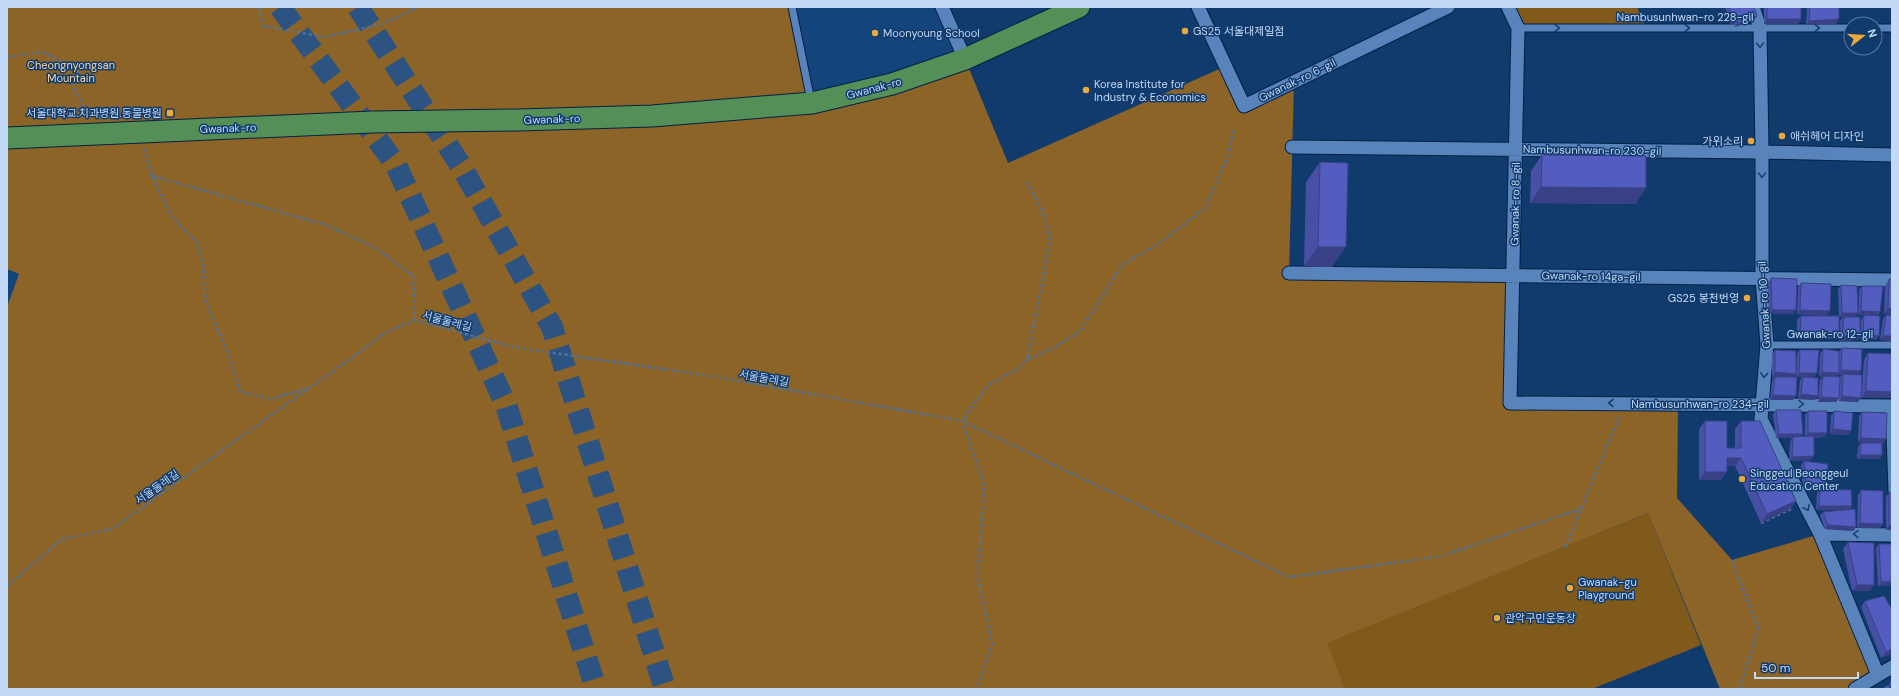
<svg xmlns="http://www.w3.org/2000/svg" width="1899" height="696" viewBox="0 0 1899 696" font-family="'DM Sans','Noto Sans KR',sans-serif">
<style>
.built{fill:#14447c}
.green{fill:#805a1b}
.forest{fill:#8c6428}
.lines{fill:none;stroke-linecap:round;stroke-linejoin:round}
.highway-tunnel{stroke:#2c5381;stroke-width:22;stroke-dasharray:22 11;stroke-linecap:butt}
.lane-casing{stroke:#032146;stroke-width:9}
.street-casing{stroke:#032146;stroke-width:15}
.primary-casing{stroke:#032146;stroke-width:23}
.path{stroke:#50739d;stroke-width:2.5;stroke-dasharray:3 3;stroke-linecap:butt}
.lane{stroke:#5984bb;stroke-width:7}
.street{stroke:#5984bb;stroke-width:13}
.primary{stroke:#548f57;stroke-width:21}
.wall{fill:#4750a4;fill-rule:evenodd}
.shaded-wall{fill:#394186}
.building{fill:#525dbf;stroke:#394186}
.oneway{stroke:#184274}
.poi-dot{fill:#eca93b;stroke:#113b6c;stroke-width:1.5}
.labels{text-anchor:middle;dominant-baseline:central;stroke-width:3;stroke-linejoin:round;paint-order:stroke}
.street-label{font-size:11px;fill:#c2d9f7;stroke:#113b6c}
.poi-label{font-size:11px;fill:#c2d9f7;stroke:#113b6c;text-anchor:start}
.park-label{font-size:11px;fill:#f9d6a7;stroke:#113b6c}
</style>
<rect width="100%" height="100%" fill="#113b6c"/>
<path class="built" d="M792 7H942L965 59 812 103Z
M7 269 19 274 7 307Z"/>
<path class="green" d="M1508 7H1637L1646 28H1518Z
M1648 513 1701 645 1592 689H1345L1326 643Z"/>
<path class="forest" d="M7 7H792L812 103 965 59 1008 163 1226 66 1245 106 1294 82 1289 273 1513 275 1510 403H1678L1677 498 1732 560 1820 534 1878 675 1855 689H1720L1648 513 1327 643 1345 689H7V307L19 274 7 269Z"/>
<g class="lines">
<path class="highway-tunnel" d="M280 7 396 165 506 405 596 689
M358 7 461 166 552 327 665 689"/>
<g class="lane-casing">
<path id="lane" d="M792 7 811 101
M1518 28H1851
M1875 28H1892
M1767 345H1892
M1889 406 1892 491"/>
</g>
<g class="street-casing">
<path id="street" d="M942 7 965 59
M1198 7 1244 106 1448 7
M1508 7 1518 28 1510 403 1892 406
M1753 7 1760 28 1762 152V277L1767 345 1761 419 1820 534 1878 675
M1292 147 1762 152 1892 155
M1289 273 1892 280
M1820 534 1892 535
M1855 689 1892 667"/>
</g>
<g class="primary-casing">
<path id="primary" d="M7 138 372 122 519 120 652 116 812 103 892 84 965 59 1079 7"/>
</g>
<path class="path" d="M259 7 263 26 325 37 382 24 419 7
M7 57 42 52 79 70 73 83 77 95 91 118
M144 149 152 176 172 217 198 244 203 264 205 299 228 354 240 392 271 399 311 387 387 332 415 320 513 347 717 377 962 421 984 483 978 578 992 644 977 689
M152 176 326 225 374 247 413 276 415 320
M1026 182 1041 207 1050 241 1027 359 1017 369 987 386 962 421 1289 577 1442 556 1580 509
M1028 359 1050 350 1080 331 1122 265 1161 242 1205 208 1228 156 1234 128
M1761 523 1793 508
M1565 547 1619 417
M1732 560 1758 628 1740 689
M7 586 62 539 112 529 309 388"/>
<use href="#lane" class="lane"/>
<use href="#street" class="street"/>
<use href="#primary" class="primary"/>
</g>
<path class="wall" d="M1725 7H1754L1757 16 1754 20 1735 27 1734 23 1731 24Z
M1764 7H1801L1798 24H1764Z
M1807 7H1839L1836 24 1806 25Z
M1542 155 1646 188 1635 204 1530 203 1531 171Z
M1320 162 1332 267 1304 266 1306 182Z
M1771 278 1793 314H1769L1768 283Z
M1889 279H1892V314H1884L1885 286Z
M1801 283 1827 316 1797 314 1798 288Z
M1841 285 1858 313 1855 317 1860 336 1857 340 1839 341 1840 321 1843 317H1839V335L1836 339H1797V320L1801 316H1839L1838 289Z
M1862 286 1880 312 1877 316 1879 336 1876 340 1860 339 1861 320 1864 315H1867H1858L1859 290Z
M1886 315H1892V341L1880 340 1883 319Z
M1842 348 1861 371 1859 374 1858 402 1839 401V393V398L1836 402H1818L1820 380 1823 377 1819 376 1820 354 1823 349 1839 352ZM1838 374 1842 375 1840 377 1837 376Z
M1775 350 1796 374 1794 377 1793 400H1770L1772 381 1774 377H1772V354Z
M1800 350 1814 377 1818 396 1815 400 1798 399 1800 381 1802 377H1796L1797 354Z
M1868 353 1892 354V398H1861L1864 360Z
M1776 410 1801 437H1805V415L1808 411 1827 433 1824 437 1814 438 1811 460 1789 461 1790 442 1792 438H1776L1773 414Z
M1834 411 1848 435 1830 434 1831 416Z
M1862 412 1883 444H1882V455L1879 459H1857L1858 447 1861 443H1869L1858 442 1859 416Z
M1705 421 1727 448H1735V429L1741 421 1796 501 1790 509 1761 523 1735 466H1727L1721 480H1699V429Z
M1804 461 1827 484 1824 489 1803 487 1801 466Z
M1820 489 1852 506 1850 509 1856 527 1853 531 1825 529 1820 516 1823 512 1840 510H1816L1817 493Z
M1861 490 1883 524 1880 528H1857L1858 495Z
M1889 493H1892V530H1886V497Z
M1848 542 1870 591H1852L1843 549Z
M1879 544 1892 585 1878 586 1876 548Z
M1865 601 1892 609V653L1881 658 1861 607Z
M1892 679V689L1889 684Z"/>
<path class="shaded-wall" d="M1757 16 1754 20 1735 27 1738 23Z
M1737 19 1734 23 1731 24 1734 20Z
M1767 19H1801L1798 24H1764Z
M1839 19 1836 24 1806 25 1809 21Z
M1541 187 1646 188 1635 204 1530 203Z
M1318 247H1346L1332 267 1304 266Z
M1888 308H1892V314H1884Z
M1772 310H1796L1793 314H1769Z
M1800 310 1830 311 1827 316 1797 314Z
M1861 311 1880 312 1877 316 1858 315Z
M1842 313H1858L1855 317H1839Z
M1800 335H1839L1836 339H1797Z
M1863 335 1879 336 1876 340 1860 339Z
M1842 336H1860L1857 340 1839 341Z
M1883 336H1892V341L1880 340Z
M1841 370 1861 371 1858 375 1843 374 1842 375 1838 374 1836 378 1819 376 1822 372 1839 373Z
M1775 372 1796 374 1793 379 1772 377Z
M1799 373H1817L1814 377H1796Z
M1866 391 1892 392V398H1861Z
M1801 394 1818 396 1815 400 1798 399Z
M1773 395 1796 396 1793 400H1770Z
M1842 396 1861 398 1858 402 1839 401Z
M1821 397 1839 398 1836 402H1818Z
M1833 429 1851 431 1848 435 1830 434Z
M1808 433H1827L1824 437 1804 438Z
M1779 434H1803L1800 438H1776Z
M1861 438 1886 439 1883 444 1858 442Z
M1860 455H1882L1879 459H1857Z
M1814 456 1811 460 1789 461 1792 457Z
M1727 458H1741L1735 466H1721Z
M1705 472H1727L1721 480H1699Z
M1806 483 1827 484 1824 489 1803 487Z
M1796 501 1790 509 1761 523 1767 514Z
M1819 506H1852L1849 510H1816Z
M1860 523 1883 524 1880 528H1857Z
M1828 525 1856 527 1853 531 1825 529Z
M1889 525 1892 526V530H1886Z
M1892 581V585L1878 586 1881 582Z
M1857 585H1874L1870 591H1852Z
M1892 649V653L1881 658 1886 652Z"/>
<path class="building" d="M1729 7H1754L1757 16 1738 23 1737 19 1734 20Z
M1767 7H1801V19H1767Z
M1810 7H1839V19L1809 21Z
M1542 155 1646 156V188L1541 187Z
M1320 162 1348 163 1346 247H1318Z
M1771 278 1797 279 1796 310H1772Z
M1889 279H1892V308H1888Z
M1801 283 1831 284 1830 311 1800 310Z
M1841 285 1857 286 1858 313H1842Z
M1862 286H1883L1880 312 1861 311Z
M1864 315 1880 316 1879 336 1863 335Z
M1886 315H1892V336H1883Z
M1801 316H1839V335H1800Z
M1844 317H1860V336H1842Z
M1842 348 1862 349 1861 371 1841 370Z
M1823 349 1839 351V373L1822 372Z
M1775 350 1796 351V374L1775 372Z
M1800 350H1819L1817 373H1799Z
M1868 353 1892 354V392L1866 391Z
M1843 374 1862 375 1861 398 1842 396Z
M1823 376 1840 377 1839 398 1821 397Z
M1775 377H1797L1796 396 1773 395Z
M1803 377 1818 378V396L1801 394Z
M1776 410H1801L1803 434H1779Z
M1808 411H1827V433H1808Z
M1834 411 1853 413 1851 431 1833 429Z
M1862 412 1887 413 1886 439 1861 438Z
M1705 421H1727V448H1741V421H1760L1796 501 1767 514 1741 458H1727V472H1705Z
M1814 436V456L1792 457 1793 437Z
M1861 443H1882V455H1860Z
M1804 461 1828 464 1827 484 1806 483Z
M1820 489 1851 490 1852 506H1819Z
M1861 490 1883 491V524L1860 523Z
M1889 493H1892V526L1889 525Z
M1855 509 1856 527 1828 525 1823 512Z
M1848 542 1874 543V585H1857Z
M1879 544H1892V581L1881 582Z
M1884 596 1892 609V649L1886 652 1865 601Z
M1888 685 1891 689H1882Z"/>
<defs><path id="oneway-chevron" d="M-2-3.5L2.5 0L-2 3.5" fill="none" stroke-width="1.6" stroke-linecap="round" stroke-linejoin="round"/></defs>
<g class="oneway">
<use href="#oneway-chevron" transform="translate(1557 28)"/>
<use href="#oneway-chevron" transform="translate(1687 28)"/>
<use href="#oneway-chevron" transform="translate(1817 28)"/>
<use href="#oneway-chevron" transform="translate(1760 45) rotate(89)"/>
<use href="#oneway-chevron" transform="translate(1762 175) rotate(90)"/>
<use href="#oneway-chevron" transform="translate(1764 375) rotate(96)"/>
<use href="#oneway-chevron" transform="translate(1611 403) rotate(-180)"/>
<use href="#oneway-chevron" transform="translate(1801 404) rotate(1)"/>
<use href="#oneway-chevron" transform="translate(1807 508) rotate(63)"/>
<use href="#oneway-chevron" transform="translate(1856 534) rotate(-179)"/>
</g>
<g class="poi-dot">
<circle cx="1185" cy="31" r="4"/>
<circle cx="875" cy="33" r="4"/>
<circle cx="1086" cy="90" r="4"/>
<rect x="166" y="109" width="8" height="8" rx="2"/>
<circle cx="1782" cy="136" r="4"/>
<circle cx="1751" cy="141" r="4"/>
<circle cx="1747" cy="298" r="4"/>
<circle cx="1742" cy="479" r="4"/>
<circle cx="1570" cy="588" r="4"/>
<circle cx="1497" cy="618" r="4"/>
</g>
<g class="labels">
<g class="street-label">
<text x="1685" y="17">Nambusunhwan-ro 228-gil</text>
<text transform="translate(1297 80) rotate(-26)">Gwanak-ro 6-gil</text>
<text transform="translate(874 88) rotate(-15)">Gwanak-ro</text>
<text transform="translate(552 119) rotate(-2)">Gwanak-ro</text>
<text transform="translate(228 128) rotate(-2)">Gwanak-ro</text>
<text transform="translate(1592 150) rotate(1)">Nambusunhwan-ro 230-gil</text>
<text transform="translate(1515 204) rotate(-89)">Gwanak-ro 8-gil</text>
<text transform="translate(1591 276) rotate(1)">Gwanak-ro 14ga-gil</text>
<text transform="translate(1764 305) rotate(-93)">Gwanak-ro 10-gil</text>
<text transform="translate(447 321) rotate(15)">서울둘레길</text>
<text x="1830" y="334">Gwanak-ro 12-gil</text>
<text transform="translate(764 378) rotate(10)">서울둘레길</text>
<text x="1700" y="404">Nambusunhwan-ro 234-gil</text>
<text transform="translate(157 487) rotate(-35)">서울둘레길</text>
</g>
<g class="poi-label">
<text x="1193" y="31">GS25 서울대제일점</text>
<text x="883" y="33">Moonyoung School</text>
<text x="1094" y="84">Korea Institute for<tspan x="1094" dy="13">Industry &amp; Economics</tspan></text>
<text x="162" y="113" text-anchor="end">서울대학교.치과병원.동물병원</text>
<text x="1790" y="136">애쉬헤어 디자인</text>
<text x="1743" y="141" text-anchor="end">가위소리</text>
<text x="1739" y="298" text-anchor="end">GS25 봉천번영</text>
<text x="1750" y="473">Singgeul Beonggeul<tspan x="1750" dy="13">Education Center</tspan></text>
<text x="1578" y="582">Gwanak-gu<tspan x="1578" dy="13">Playground</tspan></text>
<text x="1505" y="618">관악구민운동장</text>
</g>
<g class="park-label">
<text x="71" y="65">Cheongnyongsan<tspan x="71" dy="13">Mountain</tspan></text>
</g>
</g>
<rect width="1899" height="696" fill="none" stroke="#c2d9f7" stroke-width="16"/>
<g transform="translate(1863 36) rotate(73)"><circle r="19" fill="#113b6c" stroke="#587aa4"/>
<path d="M0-3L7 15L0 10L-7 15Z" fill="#eca93b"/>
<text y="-6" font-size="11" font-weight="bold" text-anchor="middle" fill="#c2d9f7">N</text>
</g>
<path d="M1755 672v6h103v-6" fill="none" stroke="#c2d9f7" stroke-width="2"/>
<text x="1761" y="672" font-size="12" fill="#c2d9f7" stroke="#113b6c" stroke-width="3" paint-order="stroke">50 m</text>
</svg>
